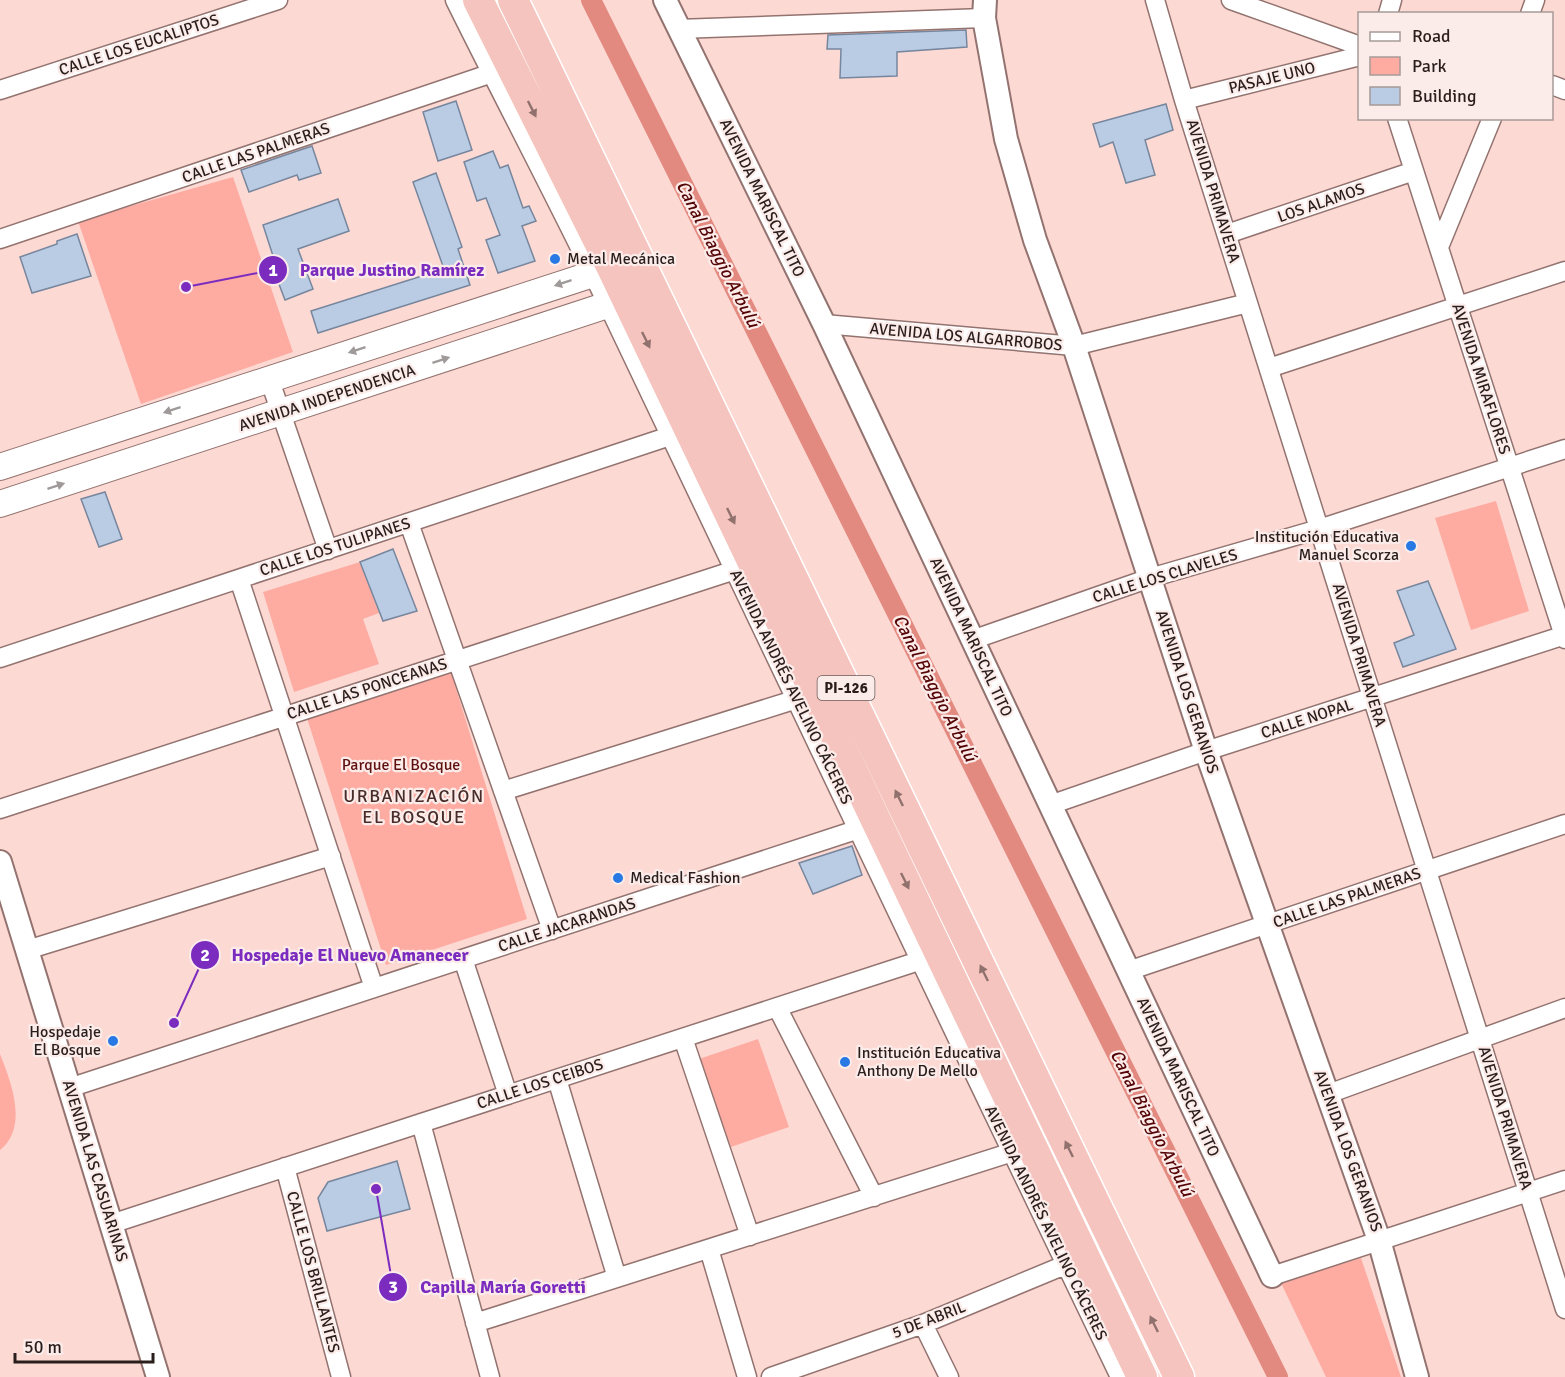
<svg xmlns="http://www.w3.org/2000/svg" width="1565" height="1377" viewBox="0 0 1565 1377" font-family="Signika,sans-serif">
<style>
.green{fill:#feaca2}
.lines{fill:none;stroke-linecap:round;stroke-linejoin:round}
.canal{stroke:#e38a80;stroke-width:20}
.building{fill:#bacbe4;stroke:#76869d;stroke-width:1.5}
.minor-casing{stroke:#93736f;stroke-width:21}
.tertiary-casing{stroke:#93736f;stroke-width:26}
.secondary-casing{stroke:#93736f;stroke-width:28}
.trunk-casing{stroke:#fff;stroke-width:33}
.minor{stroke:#fff;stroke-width:18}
.tertiary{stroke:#fff;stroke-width:22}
.secondary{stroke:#fff;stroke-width:26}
.trunk{stroke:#f6c4be;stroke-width:30}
.oneway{fill:#90716d}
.oneway2{fill:#9f9a99}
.poi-dot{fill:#2879e4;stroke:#fbecea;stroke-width:2}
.labels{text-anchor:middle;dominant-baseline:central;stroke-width:4.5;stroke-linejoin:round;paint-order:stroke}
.shield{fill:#fbecea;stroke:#695c5a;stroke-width:1.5}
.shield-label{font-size:15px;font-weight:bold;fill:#2a1e1c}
.street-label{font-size:16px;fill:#2a1e1c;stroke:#fbecea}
.poi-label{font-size:16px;fill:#2a1e1c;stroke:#fbecea;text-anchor:start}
.park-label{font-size:16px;fill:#5f100e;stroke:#fbecea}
.water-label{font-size:18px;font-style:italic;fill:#550406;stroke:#fbecea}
.neighbourhood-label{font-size:18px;letter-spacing:1.5px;fill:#472c29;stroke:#fbecea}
.leader{fill:none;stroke:#7b2cbf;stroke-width:2}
.callout-dot{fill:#7b2cbf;stroke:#fbecea;stroke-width:2}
.mark-label{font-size:18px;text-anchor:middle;font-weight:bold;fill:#fff}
.callout-label{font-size:18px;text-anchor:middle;font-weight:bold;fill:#7b2cbf;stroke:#fbecea;stroke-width:4.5;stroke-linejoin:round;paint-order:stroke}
</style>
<rect width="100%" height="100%" fill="#fdd9d4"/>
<path class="green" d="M233 177 293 352 141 404 78 221Z
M1496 501 1529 611 1471 630 1435 518Z
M360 562 379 613 363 619 379 664 294 692 263 592Z
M450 669 527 919 386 965 305 712Z
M758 1039 789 1127 731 1147 699 1059Z
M0 1054C11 1082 29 1127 0 1150Z
M1361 1258 1401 1377H1326L1281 1283Z"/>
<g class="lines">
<path class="canal" d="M591 0 1278 1377"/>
</g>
<path class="building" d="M966 30 967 47 897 52V76L840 78 841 49H827L828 35Z
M456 101 472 150 438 161 423 112Z
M1166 104 1173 130 1145 140 1155 175 1126 183 1113 142 1100 147 1093 124Z
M312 146 321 173 299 180 297 175 249 192 241 170Z
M493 151 500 168 508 165 523 208 529 206 536 221 522 226 535 261 498 273 486 240 500 235 486 198 477 201 464 162Z
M436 173 462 247 458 249 470 285 318 333 311 311 444 269 413 182Z
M338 199 349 231 298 249 313 289 285 300 271 263 275 262 263 225Z
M77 234 91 276 32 293 20 257 57 244V241Z
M105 492 122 539 99 547 81 499Z
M393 549 417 611 383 621 360 562Z
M1428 581 1456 649 1403 667 1394 643 1414 635 1397 591Z
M852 846 862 875 813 894 799 863Z
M397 1161 410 1209 327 1231 318 1198 328 1182Z"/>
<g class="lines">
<g class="minor-casing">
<path id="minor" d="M455 0C506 103 560 205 610 309 781 665 948 1022 1120 1377
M1155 0 1184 100 1565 1309
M1231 0 1360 46
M1388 14 1392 0
M1530 14 1535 0
M678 29 984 18
M1552 85 1565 90
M0 90 278 0
M1184 100 1360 56
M1397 118 1565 639
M1227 234 1414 171
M0 239 501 70
M1439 247 1492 118
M824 324 1074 346 1248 303
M1269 368 1565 271
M269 378 328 550
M409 523 552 930
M239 579 374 988
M972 640 1150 578 1319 529 1565 449
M0 658 670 436
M503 791 797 699
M1050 805 1206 751 1565 635
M0 809 735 570
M27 950 331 856
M463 959 508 1095
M1128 971 1565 824
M777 1007 874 1197
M683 1038 750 1236
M557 1079 617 1278
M69 1088 859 829
M1328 1094 1565 1008
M421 1123 490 1377
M285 1167 341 1377
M111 1224 928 958
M709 1249 747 1377
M1272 1276 1565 1180
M475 1323 1022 1149
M923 1324 949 1377
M771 1377 923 1324 1077 1260"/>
</g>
<g class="tertiary-casing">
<path id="tertiary" d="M665 0 824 324 1272 1276
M985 0 984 18 1006 139 1035 240 1074 346 1206 751 1379 1240 1417 1377
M0 862 158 1377"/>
</g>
<g class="secondary-casing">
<path id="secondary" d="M0 467 630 262
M0 504 644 293"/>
</g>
<g class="trunk-casing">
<path id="trunk" d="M478 0 612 268 1142 1377
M513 0 1179 1377"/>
</g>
<use href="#minor" class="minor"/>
<use href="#tertiary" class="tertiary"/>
<use href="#secondary" class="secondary"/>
<use href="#trunk" class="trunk"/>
</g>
<defs><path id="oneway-solid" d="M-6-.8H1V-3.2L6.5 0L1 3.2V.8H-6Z" transform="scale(1.5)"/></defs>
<g class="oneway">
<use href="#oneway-solid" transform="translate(532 109) rotate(63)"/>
<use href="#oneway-solid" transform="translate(646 340) rotate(64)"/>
<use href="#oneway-solid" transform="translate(731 516) rotate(64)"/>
<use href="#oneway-solid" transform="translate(899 798) rotate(-116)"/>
<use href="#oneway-solid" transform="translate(905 881) rotate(64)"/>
<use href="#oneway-solid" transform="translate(984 973) rotate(-116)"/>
<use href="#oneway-solid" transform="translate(1069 1149) rotate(-116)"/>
<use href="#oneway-solid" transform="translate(1154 1324) rotate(-116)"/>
</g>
<g class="oneway2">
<use href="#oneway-solid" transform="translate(563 283) rotate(162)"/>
<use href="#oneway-solid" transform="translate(357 350) rotate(162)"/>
<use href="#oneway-solid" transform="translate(441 360) rotate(-18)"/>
<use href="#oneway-solid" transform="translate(172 410) rotate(162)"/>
<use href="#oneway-solid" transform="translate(56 486) rotate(-18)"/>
</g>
<g class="poi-dot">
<circle cx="555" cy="259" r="6"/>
<circle cx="1411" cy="546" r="6"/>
<circle cx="618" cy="878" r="6"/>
<circle cx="113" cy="1041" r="6"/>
<circle cx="845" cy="1062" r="6"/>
</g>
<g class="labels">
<rect class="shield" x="817.5" y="676" width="57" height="24" rx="4.5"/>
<g class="shield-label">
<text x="846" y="688">PI-126</text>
</g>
<g class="street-label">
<text transform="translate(139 45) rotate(-18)">CALLE LOS EUCALIPTOS</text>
<text transform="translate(1272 78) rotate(-14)">PASAJE UNO</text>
<text transform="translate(256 153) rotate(-19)">CALLE LAS PALMERAS</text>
<text transform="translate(1213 191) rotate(73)">AVENIDA PRIMAVERA</text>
<text transform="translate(762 198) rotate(64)">AVENIDA MARISCAL TITO</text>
<text transform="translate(1321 203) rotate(-19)">LOS ALAMOS</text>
<text transform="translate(966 337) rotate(5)">AVENIDA LOS ALGARROBOS</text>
<text transform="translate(1481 379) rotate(72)">AVENIDA MIRAFLORES</text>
<text transform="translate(327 398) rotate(-18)">AVENIDA INDEPENDENCIA</text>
<text transform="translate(335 547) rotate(-18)">CALLE LOS TULIPANES</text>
<text transform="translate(1165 576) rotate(-17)">CALLE LOS CLAVELES</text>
<text transform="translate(971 637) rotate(65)">AVENIDA MARISCAL TITO</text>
<text transform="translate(1359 655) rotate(73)">AVENIDA PRIMAVERA</text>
<text transform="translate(791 687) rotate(64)">AVENIDA ANDRÉS AVELINO CÁCERES</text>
<text transform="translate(367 689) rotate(-18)">CALLE LAS PONCEANAS</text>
<text transform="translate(1187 692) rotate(72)">AVENIDA LOS GERANIOS</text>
<text transform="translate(1307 719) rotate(-18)">CALLE NOPAL</text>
<text transform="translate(1347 898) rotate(-19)">CALLE LAS PALMERAS</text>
<text transform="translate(567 925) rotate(-18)">CALLE JACARANDAS</text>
<text transform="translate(1178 1077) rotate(65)">AVENIDA MARISCAL TITO</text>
<text transform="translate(540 1084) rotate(-18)">CALLE LOS CEIBOS</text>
<text transform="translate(1505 1118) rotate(73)">AVENIDA PRIMAVERA</text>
<text transform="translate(1348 1151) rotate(70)">AVENIDA LOS GERANIOS</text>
<text transform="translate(95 1171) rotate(73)">AVENIDA LAS CASUARINAS</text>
<text transform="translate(1046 1223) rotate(64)">AVENIDA ANDRÉS AVELINO CÁCERES</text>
<text transform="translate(313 1272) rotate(75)">CALLE LOS BRILLANTES</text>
<text transform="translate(929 1320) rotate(-21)">5 DE ABRIL</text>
</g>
<g class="poi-label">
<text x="567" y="259">Metal Mecánica</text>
<text x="1399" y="537" text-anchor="end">Institución Educativa<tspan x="1399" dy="18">Manuel Scorza</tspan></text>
<text x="630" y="878">Medical Fashion</text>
<text x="101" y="1032" text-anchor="end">Hospedaje<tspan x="101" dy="18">El Bosque</tspan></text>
<text x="857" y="1053">Institución Educativa<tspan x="857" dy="18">Anthony De Mello</tspan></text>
</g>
<g class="park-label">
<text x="401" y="765">Parque El Bosque</text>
</g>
<g class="water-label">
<text transform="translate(718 254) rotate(63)">Canal Biaggio Arbulú</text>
<text transform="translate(935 688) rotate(63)">Canal Biaggio Arbulú</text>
<text transform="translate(1152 1123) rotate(63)">Canal Biaggio Arbulú</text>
</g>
<g class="neighbourhood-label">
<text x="414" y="796">URBANIZACIÓN<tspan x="414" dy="21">EL BOSQUE</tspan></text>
</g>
</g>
<path class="leader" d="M186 287L273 270M174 1023L205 955M376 1189L393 1287"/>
<g class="callout-dot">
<circle cx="186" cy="287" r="6"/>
<circle cx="174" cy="1023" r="6"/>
<circle cx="376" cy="1189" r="6"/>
<circle cx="273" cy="270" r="15"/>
<circle cx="205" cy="955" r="15"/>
<circle cx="393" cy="1287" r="15"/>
</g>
<g class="mark-label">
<text x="273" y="276">1</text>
<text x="205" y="961">2</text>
<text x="393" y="1293">3</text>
</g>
<g class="callout-label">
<text x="392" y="276">Parque Justino Ramírez</text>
<text x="350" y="961">Hospedaje El Nuevo Amanecer</text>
<text x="503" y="1293">Capilla María Goretti</text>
</g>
<rect x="1358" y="12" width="195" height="108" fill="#fbecea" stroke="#a79a98" stroke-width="1.5"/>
<rect x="1370" y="32" width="30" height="9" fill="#ffffff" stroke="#a79a98" stroke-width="1.5"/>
<text x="1412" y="42" font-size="18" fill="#2a1e1c">Road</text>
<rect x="1370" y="57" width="30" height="18" fill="#feaca2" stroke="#a79a98" stroke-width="1.5"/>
<text x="1412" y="72" font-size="18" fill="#2a1e1c">Park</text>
<rect x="1370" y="87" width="30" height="18" fill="#bacbe4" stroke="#a79a98" stroke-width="1.5"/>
<text x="1412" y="102" font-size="18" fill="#2a1e1c">Building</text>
<path d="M15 1353v9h138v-9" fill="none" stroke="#2a1e1c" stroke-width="3"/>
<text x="24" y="1353" font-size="18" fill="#2a1e1c" stroke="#fbecea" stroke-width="4.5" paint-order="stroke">50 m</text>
</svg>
